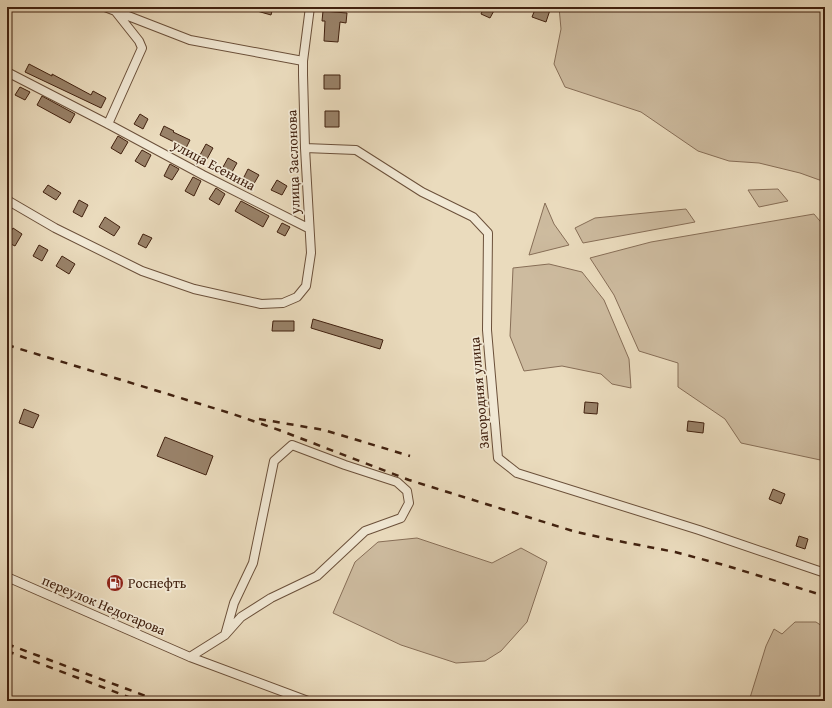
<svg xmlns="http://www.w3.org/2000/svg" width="832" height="708" viewBox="0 0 832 708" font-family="'Gentium Book Plus',serif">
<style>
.green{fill:#cdbb9f;stroke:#876e57}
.building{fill:#998269;stroke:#41210f}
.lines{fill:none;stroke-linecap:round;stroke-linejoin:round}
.minor-casing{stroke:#6b503a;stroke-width:10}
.minor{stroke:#f1e8d4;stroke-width:8}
.rail{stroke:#41210f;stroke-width:2.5;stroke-dasharray:7 7;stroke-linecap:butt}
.labels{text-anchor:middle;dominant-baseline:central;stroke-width:3.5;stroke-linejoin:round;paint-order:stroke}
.street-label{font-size:14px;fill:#41210f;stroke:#f1e8d4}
.poi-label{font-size:14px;fill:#41210f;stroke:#f1e8d4;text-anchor:start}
</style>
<rect width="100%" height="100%" fill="#eadbbd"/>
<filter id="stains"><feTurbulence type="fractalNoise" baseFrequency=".005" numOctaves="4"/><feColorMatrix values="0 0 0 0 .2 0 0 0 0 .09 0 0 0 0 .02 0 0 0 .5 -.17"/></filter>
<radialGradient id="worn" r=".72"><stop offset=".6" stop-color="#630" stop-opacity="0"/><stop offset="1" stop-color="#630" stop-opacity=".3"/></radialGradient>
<path class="green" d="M559 7H825V182L800 173 759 163 729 161 698 151 641 112 565 87 554 64 561 29Z
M778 189 788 201 759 207 748 190Z
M545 203 554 224 569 245 529 255Z
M686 209 695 222 583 243 575 228 595 218Z
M814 214 825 227V461L741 443 725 419 678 387V363L639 351 614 295 590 258 651 242Z
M549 264 582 272 604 300 629 359 631 388 612 384 601 374 562 366 524 371 510 336 513 268Z
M417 538 492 563 521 548 547 562 527 622 501 651 485 661 456 663 401 645 333 613 355 562 378 542Z
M795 622H816L825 628V701H749L766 646 774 629 782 634Z"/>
<path class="building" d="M250 7H273L271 15 250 9Z
M484 7H496L490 18 481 14Z
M536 7H541L550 10 546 22 532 17Z
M323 11 347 13 346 23 340 22 338 42 324 41 325 21H322Z
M29 64 52 76V74L91 95 93 91 106 98 101 108 25 72Z
M324 75H340V89H324Z
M20 87 30 92 25 100 15 95Z
M42 96 75 114 70 123 37 105Z
M325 111H339V127H325Z
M140 114 148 119 143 129 134 124Z
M164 126 174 131 173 132 190 140 186 148 160 135Z
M118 136 128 142 121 154 111 148Z
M206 144 213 148 207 159 200 155Z
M142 150 151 155 145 167 135 161Z
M228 158 237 163 232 172 223 167Z
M170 164 179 169 172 180 164 176Z
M248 169 259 175 252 187 242 181Z
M193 177 201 181 194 196 185 191Z
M277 180 287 186 282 195 271 190Z
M48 185 61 193 56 200 43 192Z
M216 188 225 194 219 205 209 199Z
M79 200 88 205 82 217 73 212Z
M241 201 269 216 263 227 235 211Z
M105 217 120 227 114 236 99 227Z
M282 223 290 227 285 236 277 232Z
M13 228 22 234 15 246 7 242V238Z
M143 234 152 238 146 248 138 244Z
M39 245 48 250 42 261 33 256Z
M62 256 75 264 69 274 56 266Z
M313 319 383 340 380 349 311 328Z
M273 321H294V331H272Z
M585 402 598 403 597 414 584 413Z
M24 409 39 415 33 428 19 423Z
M688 421 704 423 703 433 687 431Z
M165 437 213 456 206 475 157 456Z
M773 489 785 494 781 504 769 499Z
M799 536 808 539 805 549 796 546Z"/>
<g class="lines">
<g class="minor-casing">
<path id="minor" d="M105 7 190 40 303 61
M7 72 108 124 203 175 308 228
M108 124 142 48 139 41 116 12
M305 148 356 150 422 192 473 217 488 233 487 330 498 458 517 473 699 530 825 573
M7 200 55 228 142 271 194 289 261 304 283 303 297 297 306 286 311 253 305 148 303 75V61L310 7
M7 577 190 657 308 701
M190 657 225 635 241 617 271 598 317 576 365 531 401 518 409 503 407 491 397 482 345 465 292 445 274 461 253 563 234 603 225 635"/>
</g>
<use href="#minor" class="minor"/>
<path class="rail" d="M7 345 233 414 279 430 409 480 576 532 618 541 675 552 724 565 825 596
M259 419 324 430 410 456
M7 644 159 701
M7 651 139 701"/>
</g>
<defs>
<g id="fuel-disc" transform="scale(0.9)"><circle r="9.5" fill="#8f2418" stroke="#f1e8d4"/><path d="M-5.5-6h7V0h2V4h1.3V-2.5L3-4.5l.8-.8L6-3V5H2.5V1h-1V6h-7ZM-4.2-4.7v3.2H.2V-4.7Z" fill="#fff"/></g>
</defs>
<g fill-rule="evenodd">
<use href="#fuel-disc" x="115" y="583"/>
</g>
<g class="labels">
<g class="street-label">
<text transform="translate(293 162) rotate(-92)">улица Заслонова</text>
<text transform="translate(214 165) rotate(28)">улица Есенина</text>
<text transform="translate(479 393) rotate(-95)">Загородняя улица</text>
<text transform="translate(104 605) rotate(23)">переулок Недогарова</text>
</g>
<g class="poi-label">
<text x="128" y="583">Роснефть</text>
</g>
</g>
<rect width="832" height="708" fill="none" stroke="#eadbbd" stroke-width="24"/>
<rect x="8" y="8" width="816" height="692" fill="none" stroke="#41210f" stroke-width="2"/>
<rect x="12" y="12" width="808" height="684" fill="none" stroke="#41210f"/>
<rect width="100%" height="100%" filter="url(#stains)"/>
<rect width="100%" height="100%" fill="url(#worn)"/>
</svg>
